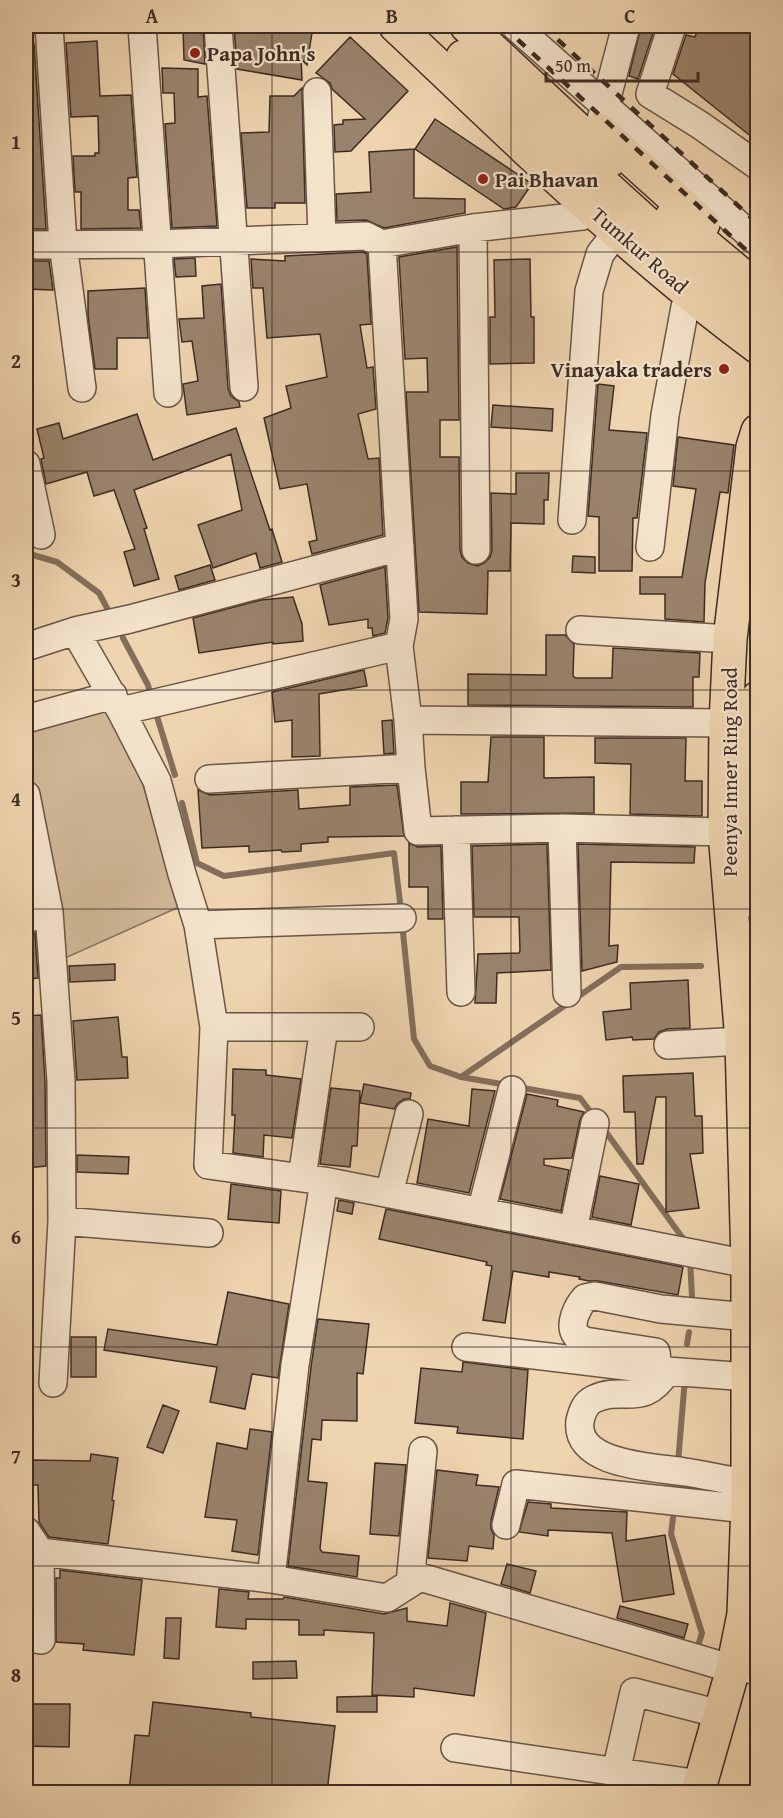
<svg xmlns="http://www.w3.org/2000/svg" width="783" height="1818" viewBox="0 0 783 1818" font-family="'Gentium Book Plus',serif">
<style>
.green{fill:#d0b797;stroke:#87715e;stroke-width:1.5}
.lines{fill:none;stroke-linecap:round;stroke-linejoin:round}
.stream{stroke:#846e5b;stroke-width:6}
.building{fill:#9a836c;stroke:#3e2b24;stroke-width:1.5}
.minor-casing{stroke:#6a5547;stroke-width:30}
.major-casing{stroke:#3e2b24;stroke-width:36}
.highway-casing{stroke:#3e2b24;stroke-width:36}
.minor{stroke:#f4e3cb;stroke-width:27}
.major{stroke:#eed4af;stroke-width:33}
.highway{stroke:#eed4af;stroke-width:33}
.rail{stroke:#3e2b24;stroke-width:4.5;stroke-dasharray:10 10;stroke-linecap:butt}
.grid{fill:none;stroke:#3e2b24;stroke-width:1.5;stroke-opacity:0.55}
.poi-dot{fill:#8f2418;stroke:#f4e3cb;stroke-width:2}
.labels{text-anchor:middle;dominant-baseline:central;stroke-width:4.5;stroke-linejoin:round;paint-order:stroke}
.poi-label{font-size:21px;font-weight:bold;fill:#3e2b24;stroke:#f4e3cb;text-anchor:start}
.street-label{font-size:21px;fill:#3e2b24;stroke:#f4e3cb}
.neatline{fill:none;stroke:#3e2b24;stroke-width:2}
.grid-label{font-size:20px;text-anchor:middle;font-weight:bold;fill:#3e2b24}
</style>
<rect width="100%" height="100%" fill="#eed4af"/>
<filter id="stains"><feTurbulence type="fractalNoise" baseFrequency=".00333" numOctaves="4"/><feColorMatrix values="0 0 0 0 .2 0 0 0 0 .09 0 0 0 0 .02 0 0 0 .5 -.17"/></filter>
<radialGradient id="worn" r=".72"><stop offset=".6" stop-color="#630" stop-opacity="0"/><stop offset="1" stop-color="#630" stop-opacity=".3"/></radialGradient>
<path class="green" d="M115 690 179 907 63 959 57 908 26 768V713Z"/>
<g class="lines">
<path class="stream" d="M26 553 57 562 99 593 107 608
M123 638 148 685 151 697
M155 710 175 775
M182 803 197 863 224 876 394 853 401 910
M402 923 414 1039 430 1066 461 1077 507 1085
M461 1077 621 967 701 966
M517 1087 580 1098 593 1115
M603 1128 687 1244
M690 1259 692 1297
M687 1344 689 1332
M678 1463 685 1378
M673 1518 671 1534 702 1633 698 1646"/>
</g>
<path class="building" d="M183 26H203L205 64 184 60Z
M234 26H313L307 65 301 59 302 80 237 69Z
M641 26 655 27 638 79 629 76Z
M699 26H758V142L673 74 686 35 695 37Z
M350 37 408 91 351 151 335 152 334 125 343 124V120L365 119 332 89 330 83 316 73Z
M97 41 100 96 131 95 137 177 128 178V210H139L141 228 81 229V192H75L73 156H95V153H99L98 116 71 117 66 43Z
M26 44H34L46 229H26Z
M162 68 198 69V97L207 96 217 226 172 228 165 124 175 123 174 93H163Z
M302 88 305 203H275V208H247L241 133 269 132 270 96H294Z
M435 119 532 184 516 207 504 209 415 149Z
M414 149V198L465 199V213L384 228 366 220 337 221 336 194 371 192 369 152Z
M457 247 459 420H440V457H459L460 550 462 557 468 563 477 566 484 563 490 557 492 550 491 493 516 494V473H549L548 500H544V524L511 523 510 571H488L487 614 419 612 406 392H428L427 358 405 359 399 257Z
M363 252 367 254 371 324 360 325 367 368 373 367 376 409 358 414 368 459 379 458 383 535 312 554 309 542 317 540 307 484 280 489 264 418 291 408 286 386 327 377 320 334 267 338 263 288H253L251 259 285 261V256Z
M195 258 196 276 176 277 174 259Z
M530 259 531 317H534V363L490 364V317H495L494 260Z
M26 261H49L53 290 26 289Z
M221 284 228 388 231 396 239 402 240 407 187 415 183 384 198 381 192 341 182 342 179 319 204 318 202 286Z
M145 288 148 338H117V369H95L88 316V291Z
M598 384 614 386 609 430 647 433 637 518H633L632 571H599V517L588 516Z
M493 405 553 409 552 431 491 427Z
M137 414 153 460 236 428 270 530 272 529 282 562 260 568 256 553 213 568 198 525 242 510 231 454 134 490 147 528 144 529 159 579 134 586 124 552 135 549 114 490 94 496 87 472 46 484 41 459 44 458 37 429 59 423 63 439Z
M678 437 734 445 728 493 720 492 705 583 704 622 665 619V594H640V577H682L696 489 673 486Z
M573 556 595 557V573L572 572Z
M210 565 215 580 179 590 175 576Z
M385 567 388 618 385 633 373 636 372 628H368V619L329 625 320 585Z
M293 597 302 624 303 641 273 644V642L199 653 193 618 261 600Z
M546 635H565L574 644 573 676 576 678H612L613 648 700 653 699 677H693V707L468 705V674L546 675Z
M364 670 367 686 319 694 320 756 292 757V720L275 722 272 692Z
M392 720 394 753 384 754 382 721Z
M491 737H544V778L594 777V813L461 814V782H488Z
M595 738H686L685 781H702V816L630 814 631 764 595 763Z
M397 785 404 836 328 837V842L301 844V851L282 852 281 850 249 852V846L202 848 198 790 210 795 298 790 299 809 350 805V787Z
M409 843 418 847 441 846 443 919H428V887H409Z
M547 844 551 970 497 973 496 1003H475L478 954 519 953 520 951 519 917H474L472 846Z
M578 844 695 847 694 863 611 862 609 946 618 945 617 962 582 971Z
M35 933 38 978 26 979V934Z
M115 964V980L70 982 69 966Z
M688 980 690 1028 667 1029 659 1032 654 1039 633 1040 632 1037 606 1040 603 1012 631 1009 630 983Z
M41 1015 45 1082 46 1166 26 1168V1016Z
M118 1017 122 1057H127L128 1078 77 1080 73 1021Z
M233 1069 266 1070V1075L301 1079 292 1138 264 1135 263 1157 233 1153 235 1115H232Z
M693 1073 695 1116H702L703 1153 690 1154 699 1208 666 1212V1097H656L643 1164H637L635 1112H624L623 1076Z
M364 1084 411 1093 410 1099H404L398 1103 394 1109 360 1103Z
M331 1088 360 1091 357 1146H352L350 1167 320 1164Z
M472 1089 495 1091 469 1193 417 1183 428 1119 469 1126Z
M527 1094 558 1100 557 1106 584 1112 580 1120 572 1158 544 1159V1165L569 1170 561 1211 500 1199Z
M77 1155 129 1157 128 1174 77 1172Z
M600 1176 639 1184 631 1225 592 1217Z
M231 1184 281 1191 279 1223 228 1219Z
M339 1200 354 1203 352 1214 337 1211Z
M386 1209 683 1267 678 1295 598 1281H589L579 1279 580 1277 549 1272V1277L513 1271 505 1323 483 1320 492 1266 486 1265 487 1262 379 1239Z
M228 1292 289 1304 278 1378 252 1374 245 1409 210 1402 217 1367 104 1350 108 1329 217 1345Z
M318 1319 369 1324 363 1374 357 1373V1421L322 1420 321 1440 312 1439 308 1481 327 1483 320 1549 322 1552 359 1556 357 1577 288 1566 311 1367Z
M71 1337H96V1377H71Z
M463 1362 528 1370 523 1439 457 1433 458 1427 415 1423 421 1368 462 1372Z
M163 1405 179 1411 163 1453 147 1447Z
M250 1429 272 1432 258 1555 232 1551 237 1520 205 1517 217 1443 247 1449Z
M91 1454 118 1458 112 1500 114 1501 108 1544 49 1537 39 1522 38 1485H32L33 1460 90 1461Z
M375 1463 406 1465 399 1536 370 1534Z
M437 1470 478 1475 476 1485 499 1487 491 1521V1529L494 1535 493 1549 469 1546 467 1561 428 1558Z
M528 1502 551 1504V1508L627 1512 626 1541 665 1535 674 1594 623 1602 612 1533 548 1530V1536L519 1532Z
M507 1564 536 1571 530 1593 501 1584Z
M60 1570 142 1580 134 1655 83 1650 84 1644 56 1642V1578H60Z
M219 1589 249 1592 248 1599H283L284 1597 384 1614 407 1608V1621L447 1626 450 1603 486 1613 474 1696 414 1688V1697L372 1695 374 1633 324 1630V1635H299V1620L246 1619V1629L216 1627Z
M620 1606 688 1624 684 1638 617 1618Z
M166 1618H181L179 1659 164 1658Z
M296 1661 297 1678 253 1679V1662Z
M377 1696V1712H337V1697Z
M153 1702 251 1713V1717L335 1726 327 1792H129L135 1735 149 1736Z
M26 1704H70L69 1747 26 1746Z"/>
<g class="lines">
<g class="minor-casing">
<path id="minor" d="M49 26 63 244 82 388
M142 26 168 393
M218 26 244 387
M515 26 758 242
M672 26 650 94 700 125 758 166
M317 92 322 238
M601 120 626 26
M473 228 476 550
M382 244 404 619 399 646 408 720 726 723
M26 245 157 244 366 236 382 244 473 228 582 216
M26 464 41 535
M572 520 589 291 600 254 610 241
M650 547 665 415 685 307
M580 630 730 639
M75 631 121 711 399 646
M26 647 75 631 130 619 400 547
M121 711 157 781 182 874 198 925 214 1027 208 1165 324 1181 748 1264
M26 719 113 695
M408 720 411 768
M209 779 411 768 418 831 562 828 725 832
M26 795 49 912
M562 828 567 993
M456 830 461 992
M26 919 49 912 61 1081 62 1221 53 1383
M198 925 402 918
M214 1027H360
M668 1045 742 1041
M302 1178 324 1027
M324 1181 295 1365 271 1579 387 1598 420 1577 733 1669
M389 1194 409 1114
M481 1212 512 1090
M62 1221 209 1233
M573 1230 595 1123
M466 1347 667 1371 749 1377
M658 1370 656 1352 585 1341C582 1339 578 1338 576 1335 568 1324 578 1306 585 1298L595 1296 661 1309 748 1317
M667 1371C643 1409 624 1385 594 1399 585 1403 582 1412 580 1421 574 1466 656 1467 685 1472 706 1475 727 1480 748 1484
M506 1525 516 1484 747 1509
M26 1531 40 1552 41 1640 26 1637
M40 1552 271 1579
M410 1583 423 1451
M749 1669 758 1670
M455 1748 700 1784
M616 1772 634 1692 720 1714"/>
</g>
<g class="major-casing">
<path id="major" d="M752 900 749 811 758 698
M698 1792 733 1669 744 1614 748 1503V1264L742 1041 725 832 726 723 730 639 753 447 758 431"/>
</g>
<g class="highway-casing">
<path id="highway" d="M396 26C513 136 628 251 758 347
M467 26 610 160
M463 57 699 271 758 319
M599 130 703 224
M672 217 758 289"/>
</g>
<use href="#minor" class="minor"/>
<use href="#major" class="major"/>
<use href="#highway" class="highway"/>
<path class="rail" d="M503 26 758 261
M543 26 758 224"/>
</g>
<path class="grid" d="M272 26V1792M511 26V1792M26 252H758M26 471H758M26 690H758M26 909H758M26 1128H758M26 1347H758M26 1566H758"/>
<g class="poi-dot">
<circle cx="195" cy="53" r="6"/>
<circle cx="483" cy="179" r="6"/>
<circle cx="724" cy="369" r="6"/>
</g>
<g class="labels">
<g class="poi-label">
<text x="207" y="53">Papa John's</text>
<text x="495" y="179">Pai Bhavan</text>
<text x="712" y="369" text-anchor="end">Vinayaka traders</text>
</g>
<g class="street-label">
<text transform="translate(640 250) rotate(41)">Tumkur Road</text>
<text transform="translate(729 772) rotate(-90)">Peenya Inner Ring Road</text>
</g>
</g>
<rect width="783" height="1818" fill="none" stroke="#eed4af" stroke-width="66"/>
<path d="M546 72v9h152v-9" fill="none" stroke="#3e2b24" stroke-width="3"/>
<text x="555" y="72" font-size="18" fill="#3e2b24" stroke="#f4e3cb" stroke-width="4.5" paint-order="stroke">50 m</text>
<rect x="33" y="33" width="717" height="1752" class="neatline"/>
<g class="grid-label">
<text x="152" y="23">A</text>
<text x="392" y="23">B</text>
<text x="630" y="23">C</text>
<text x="16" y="149">1</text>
<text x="16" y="368">2</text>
<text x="16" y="587">3</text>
<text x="16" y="806">4</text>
<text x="16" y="1025">5</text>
<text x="16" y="1244">6</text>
<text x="16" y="1463">7</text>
<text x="16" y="1682">8</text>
</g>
<rect width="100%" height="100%" filter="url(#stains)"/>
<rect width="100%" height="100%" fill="url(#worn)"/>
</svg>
